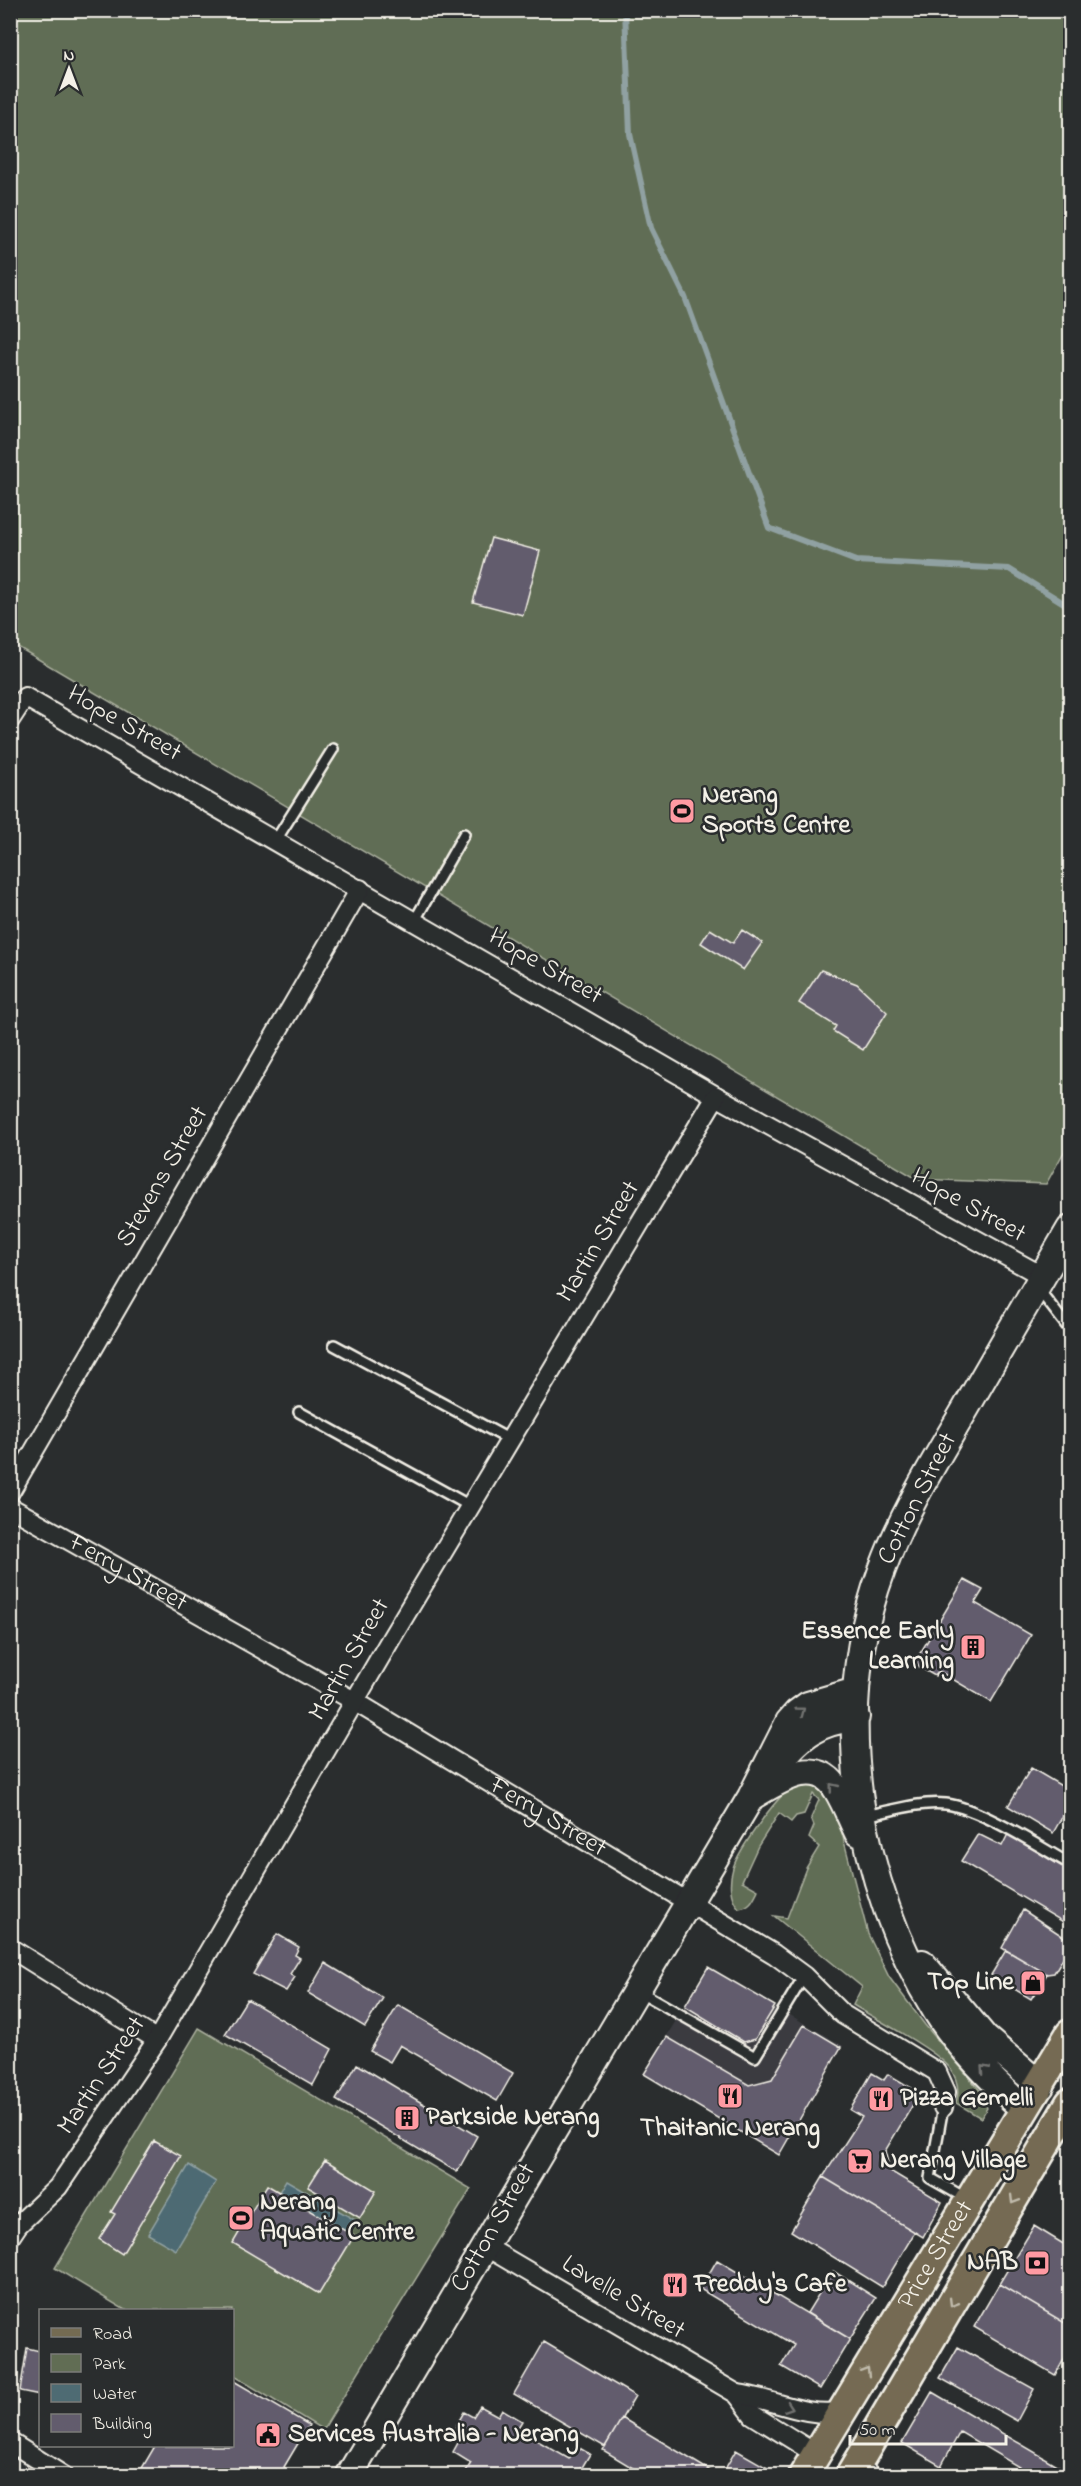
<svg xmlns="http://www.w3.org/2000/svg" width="1081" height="2486" viewBox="0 0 1081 2486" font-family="'Indie Flower',sans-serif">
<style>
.built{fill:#3b3b41}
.green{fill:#616d54;stroke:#aaaf9e;stroke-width:1.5}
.water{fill:#4e6b73;stroke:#90a1a2;stroke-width:1.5}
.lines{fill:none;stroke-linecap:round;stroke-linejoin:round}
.stream{stroke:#90a1a2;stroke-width:6}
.building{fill:#625c6d;stroke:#f4f1e8;stroke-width:1.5}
.lane-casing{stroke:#f4f1e8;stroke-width:14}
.street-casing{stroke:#f4f1e8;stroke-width:22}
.secondary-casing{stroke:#f4f1e8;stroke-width:30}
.primary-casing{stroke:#f4f1e8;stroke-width:33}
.lane{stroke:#2a2d2e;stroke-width:9}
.street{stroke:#2a2d2e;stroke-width:18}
.secondary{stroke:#2a2d2e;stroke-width:26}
.primary{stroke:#746b52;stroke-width:28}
.oneway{stroke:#71726f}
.oneway2{stroke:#c1bbac}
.labels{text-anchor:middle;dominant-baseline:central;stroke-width:5;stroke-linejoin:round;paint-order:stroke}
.street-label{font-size:26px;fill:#f4f1e8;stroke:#2a2d2e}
.poi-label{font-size:26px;font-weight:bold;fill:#f4f1e8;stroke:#2a2d2e;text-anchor:start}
</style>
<rect width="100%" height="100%" fill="#2a2d2e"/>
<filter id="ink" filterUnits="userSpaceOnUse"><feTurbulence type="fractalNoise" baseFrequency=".0167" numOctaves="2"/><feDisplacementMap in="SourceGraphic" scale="12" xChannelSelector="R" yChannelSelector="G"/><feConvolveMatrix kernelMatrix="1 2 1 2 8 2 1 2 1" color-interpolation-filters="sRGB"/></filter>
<g filter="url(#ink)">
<path class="built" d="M708 1967 843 2046 779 2155 644 2074Z"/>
<path class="green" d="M11 11H1070V1141L1046 1184 917 1179 11 643Z
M805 1783 818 1786 835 1806 868 1934 889 1977 925 2025 989 2101 985 2104 987 2108 981 2118 956 2103C960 2091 957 2078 949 2067 933 2048 877 2020 853 2005L862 1987 774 1916 787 1918 806 1868 819 1847 809 1838 814 1826 811 1818 819 1800 813 1794 804 1814 796 1816 791 1822 779 1813 758 1846 742 1881 758 1890C753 1900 750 1907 739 1908 729 1898 729 1881 733 1868 738 1851 776 1797 791 1788 795 1786 800 1785 805 1783Z
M199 2028 471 2189 323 2430 233 2375 232 2310H125L55 2268Z"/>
<path class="water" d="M189 2165 216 2182 176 2250 148 2234Z
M286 2180 355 2220 315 2288 246 2248Z"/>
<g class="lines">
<path class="stream" d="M625 10 630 134 651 228 685 297 769 528 856 561 1009 569 1070 607"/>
</g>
<path class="building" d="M491 538 540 551 523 615 473 602Z
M710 929 733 943 742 930 762 943 743 970 701 943Z
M821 970 857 984 887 1012 863 1050 833 1031 836 1026 799 1003Z
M964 1580 983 1590 975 1603 1031 1635 991 1702 939 1671 935 1676 919 1667 916 1660Z
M1031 1768 1070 1791V1803L1053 1833 1008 1806Z
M978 1834 1002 1846 1008 1834 1070 1871V1926L961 1861Z
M1023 1910 1070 1941V1946L1054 1973 1047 1974 1002 1948Z
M277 1934 299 1947 295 1955 300 1958 290 1974 295 1977 286 1991 253 1974Z
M1006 1950 1047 1974 1031 1999 991 1975Z
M325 1963 383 1998 365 2027 308 1993Z
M708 1967 775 2006 755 2039 744 2042 685 2006Z
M247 1999 332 2049 313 2085 225 2034Z
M398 2005 513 2073 497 2101 400 2045 390 2062 370 2051Z
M804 2025 841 2047 779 2155 644 2074 667 2037 749 2085 772 2079Z
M357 2064 477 2136 457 2172 336 2100Z
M872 2073 884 2080 888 2074 920 2093 885 2151 890 2171 942 2202 923 2237 823 2177 862 2117 850 2110Z
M154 2141 181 2156 122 2254 99 2239 115 2214 111 2212Z
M325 2160 376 2191 360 2218 308 2187Z
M823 2177 915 2232 882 2287 791 2231Z
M267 2185 354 2236 319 2294 233 2243Z
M1034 2226 1070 2248V2326L999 2284Z
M717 2260 850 2339 820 2389 781 2366 794 2345 700 2289Z
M833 2271 876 2298 850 2339 807 2313Z
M999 2284 1070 2326V2349L1055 2375 974 2327Z
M544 2342 635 2396 605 2447 514 2394Z
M958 2347 1034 2389 1017 2421 940 2378Z
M27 2348 40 2351V2395L20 2391Z
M232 2380 309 2425 284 2467 286 2469 283 2476H154L142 2468 155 2446H232Z
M932 2392 1070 2473V2476H1034L960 2432 941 2466 902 2443Z
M480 2406 498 2416 502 2409 522 2421 517 2429 569 2459 576 2446 590 2454 577 2476H473L466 2471 471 2463 453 2452 459 2441 450 2436 464 2412 473 2417Z
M622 2418 719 2476H646L603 2450Z
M736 2450 778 2474 721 2476Z"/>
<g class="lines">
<g class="lane-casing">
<path id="lane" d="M276 840 333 749
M415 920 464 834
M1039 1290 1070 1330
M334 1345 510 1440
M299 1412 470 1506
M865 1816C891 1811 920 1801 946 1804 980 1808 1040 1847 1070 1864
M639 1991 755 2057 804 1976
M943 2107 930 2178 967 2199"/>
</g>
<g class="street-casing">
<g id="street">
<path d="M10 720 25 697 716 1096 1042 1276"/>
<path d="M10 1492 360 889"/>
<path id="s1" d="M10 1507 354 1701 774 1954 804 1976 842 2014 937 2072 946 2092 943 2107"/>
<path d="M10 1948 157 2040"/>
<path d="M10 2237 18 2225 58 2187 157 2040 392 1637 716 1096"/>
<path d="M483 2245 737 2394 753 2415 816 2454"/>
<path d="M737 2394C775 2399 802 2417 841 2412"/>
<path d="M10 2442 64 2476"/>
<path d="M856 2466 872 2476"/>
</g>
</g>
<g class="secondary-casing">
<path id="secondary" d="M779 1762C804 1732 818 1723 856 1717
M751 1797C777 1782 816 1754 837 1790 845 1803 851 1819 858 1833
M922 1963 985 2038 1041 2086
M1025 2110C995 2084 957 2045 936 2011 857 1884 829 1713 882 1570 903 1512 935 1461 966 1408 1000 1348 1035 1289 1070 1229
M349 2476 751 1797 789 1722 797 1713 808 1705 856 1691"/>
</g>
<g class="primary-casing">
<g id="primary">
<path id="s2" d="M803 2476 1070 2034"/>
<path d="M850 2476 1070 2103"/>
</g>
</g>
<use href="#lane" class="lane"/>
<use href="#street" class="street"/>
<use href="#secondary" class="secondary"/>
<use href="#primary" class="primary"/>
</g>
<defs><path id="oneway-chevron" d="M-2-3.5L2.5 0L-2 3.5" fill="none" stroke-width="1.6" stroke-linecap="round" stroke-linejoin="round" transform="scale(1.5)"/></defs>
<g class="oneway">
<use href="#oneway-chevron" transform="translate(801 1711) rotate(-37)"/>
<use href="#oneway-chevron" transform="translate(833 1787) rotate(-129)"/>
<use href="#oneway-chevron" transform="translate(984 2069) rotate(-132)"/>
<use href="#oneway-chevron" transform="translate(789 2407) rotate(19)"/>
</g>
<g class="oneway2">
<use href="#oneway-chevron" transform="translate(1014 2200) rotate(121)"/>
<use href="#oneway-chevron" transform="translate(953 2303) rotate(121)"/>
<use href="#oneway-chevron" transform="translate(866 2371) rotate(-59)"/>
</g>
</g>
<defs>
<g id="stadium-square" transform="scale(1.35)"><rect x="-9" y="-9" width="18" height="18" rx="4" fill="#ff9aa2" stroke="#2a2d2e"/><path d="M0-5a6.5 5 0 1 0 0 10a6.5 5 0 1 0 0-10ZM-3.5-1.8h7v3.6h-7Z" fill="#111"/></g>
<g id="building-square" transform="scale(1.35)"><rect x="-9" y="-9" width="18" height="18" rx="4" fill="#ff9aa2" stroke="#2a2d2e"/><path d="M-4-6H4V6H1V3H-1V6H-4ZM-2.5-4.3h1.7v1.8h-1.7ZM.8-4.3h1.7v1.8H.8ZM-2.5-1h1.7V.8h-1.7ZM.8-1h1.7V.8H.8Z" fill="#111"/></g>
<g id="shop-square" transform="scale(1.35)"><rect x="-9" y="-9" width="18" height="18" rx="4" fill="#ff9aa2" stroke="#2a2d2e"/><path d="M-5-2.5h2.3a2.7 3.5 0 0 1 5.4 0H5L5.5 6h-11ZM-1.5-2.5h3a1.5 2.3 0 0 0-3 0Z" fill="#111"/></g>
<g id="restaurant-square" transform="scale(1.35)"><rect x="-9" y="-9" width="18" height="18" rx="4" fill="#ff9aa2" stroke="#2a2d2e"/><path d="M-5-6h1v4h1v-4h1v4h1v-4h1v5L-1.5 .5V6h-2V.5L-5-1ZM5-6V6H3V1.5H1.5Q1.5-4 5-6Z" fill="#111"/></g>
<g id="supermarket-square" transform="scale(1.35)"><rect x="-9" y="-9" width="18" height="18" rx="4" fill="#ff9aa2" stroke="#2a2d2e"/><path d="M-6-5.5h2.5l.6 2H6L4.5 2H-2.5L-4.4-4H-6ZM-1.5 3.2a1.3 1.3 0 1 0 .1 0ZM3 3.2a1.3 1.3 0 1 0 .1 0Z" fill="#111"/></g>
<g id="bank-square" transform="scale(1.35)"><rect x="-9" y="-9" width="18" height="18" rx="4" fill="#ff9aa2" stroke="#2a2d2e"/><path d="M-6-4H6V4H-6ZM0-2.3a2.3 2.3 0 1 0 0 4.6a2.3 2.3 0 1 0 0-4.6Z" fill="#111"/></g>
<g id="civic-square" transform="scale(1.35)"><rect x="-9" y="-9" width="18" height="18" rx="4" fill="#ff9aa2" stroke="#2a2d2e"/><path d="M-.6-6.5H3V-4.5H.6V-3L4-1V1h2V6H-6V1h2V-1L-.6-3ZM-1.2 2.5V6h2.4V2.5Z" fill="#111"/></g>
</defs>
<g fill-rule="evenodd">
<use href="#stadium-square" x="682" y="811"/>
<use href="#building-square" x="973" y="1647"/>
<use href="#shop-square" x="1033" y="1983"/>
<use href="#restaurant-square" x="730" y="2096"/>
<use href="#restaurant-square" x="881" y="2099"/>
<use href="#building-square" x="407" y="2118"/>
<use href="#supermarket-square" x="860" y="2161"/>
<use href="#stadium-square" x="241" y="2218"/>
<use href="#bank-square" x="1037" y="2263"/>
<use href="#restaurant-square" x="675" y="2285"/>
<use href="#civic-square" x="268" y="2435"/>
</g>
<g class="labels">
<g class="street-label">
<text transform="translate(124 724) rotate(30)">Hope Street</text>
<text transform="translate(545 967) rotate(30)">Hope Street</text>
<text transform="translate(163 1177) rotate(-60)">Stevens Street</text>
<text transform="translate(968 1206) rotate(29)">Hope Street</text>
<text transform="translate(599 1242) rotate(-59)">Martin Street</text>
<text transform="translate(918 1499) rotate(-63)">Cotton Street</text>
<text stroke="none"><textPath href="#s1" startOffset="135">Ferry Street</textPath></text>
<text transform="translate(350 1660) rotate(-60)">Martin Street</text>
<text stroke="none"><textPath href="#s1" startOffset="621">Ferry Street</textPath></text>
<text transform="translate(102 2076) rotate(-56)">Martin Street</text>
<text transform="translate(494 2228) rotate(-60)">Cotton Street</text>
<text stroke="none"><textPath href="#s2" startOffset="258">Price Street</textPath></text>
<text transform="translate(623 2298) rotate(31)">Lavelle Street</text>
</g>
<g class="poi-label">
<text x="702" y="796">Nerang<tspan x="702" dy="30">Sports Centre</tspan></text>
<text x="954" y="1632" text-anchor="end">Essence Early<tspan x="954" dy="30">Learning</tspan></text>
<text x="1014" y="1983" text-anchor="end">Top Line</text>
<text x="900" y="2099">Pizza Gemelli</text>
<text x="426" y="2118">Parkside Nerang</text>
<text x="730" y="2129" text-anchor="middle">Thaitanic Nerang</text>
<text x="880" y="2161">Nerang Village</text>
<text x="260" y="2203">Nerang<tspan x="260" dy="30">Aquatic Centre</tspan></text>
<text x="1018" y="2263" text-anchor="end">NAB</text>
<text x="694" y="2285">Freddy's Cafe</text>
<text x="288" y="2435">Services Australia - Nerang</text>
</g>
</g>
<rect width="1081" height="2486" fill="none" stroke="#2a2d2e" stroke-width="36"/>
<rect x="18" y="18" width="1045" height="2450" fill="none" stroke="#f4f1e8" stroke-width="2" filter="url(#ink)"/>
<rect x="39" y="2309" width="195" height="138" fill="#2a2d2e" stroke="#7b7b78" stroke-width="1.5"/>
<rect x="51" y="2328" width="30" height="9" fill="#746b52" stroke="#7b7b78" stroke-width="1.5"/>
<text x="93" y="2339" font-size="18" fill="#f4f1e8">Road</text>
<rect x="51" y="2354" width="30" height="18" fill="#616d54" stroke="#7b7b78" stroke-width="1.5"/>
<text x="93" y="2369" font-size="18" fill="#f4f1e8">Park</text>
<rect x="51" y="2384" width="30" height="18" fill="#4e6b73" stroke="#7b7b78" stroke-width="1.5"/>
<text x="93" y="2399" font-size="18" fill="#f4f1e8">Water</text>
<rect x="51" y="2414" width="30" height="18" fill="#625c6d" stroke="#7b7b78" stroke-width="1.5"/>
<text x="93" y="2429" font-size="18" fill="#f4f1e8">Building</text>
<g transform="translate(69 69)" stroke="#2a2d2e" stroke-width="4.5" paint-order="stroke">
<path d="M0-4.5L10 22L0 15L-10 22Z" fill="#f4f1e8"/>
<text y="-9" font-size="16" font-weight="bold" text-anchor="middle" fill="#f4f1e8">N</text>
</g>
<path d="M850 2435v9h156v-9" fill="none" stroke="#f4f1e8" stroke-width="3"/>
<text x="859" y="2435" font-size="18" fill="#f4f1e8" stroke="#2a2d2e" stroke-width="4.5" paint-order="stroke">50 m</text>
</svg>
